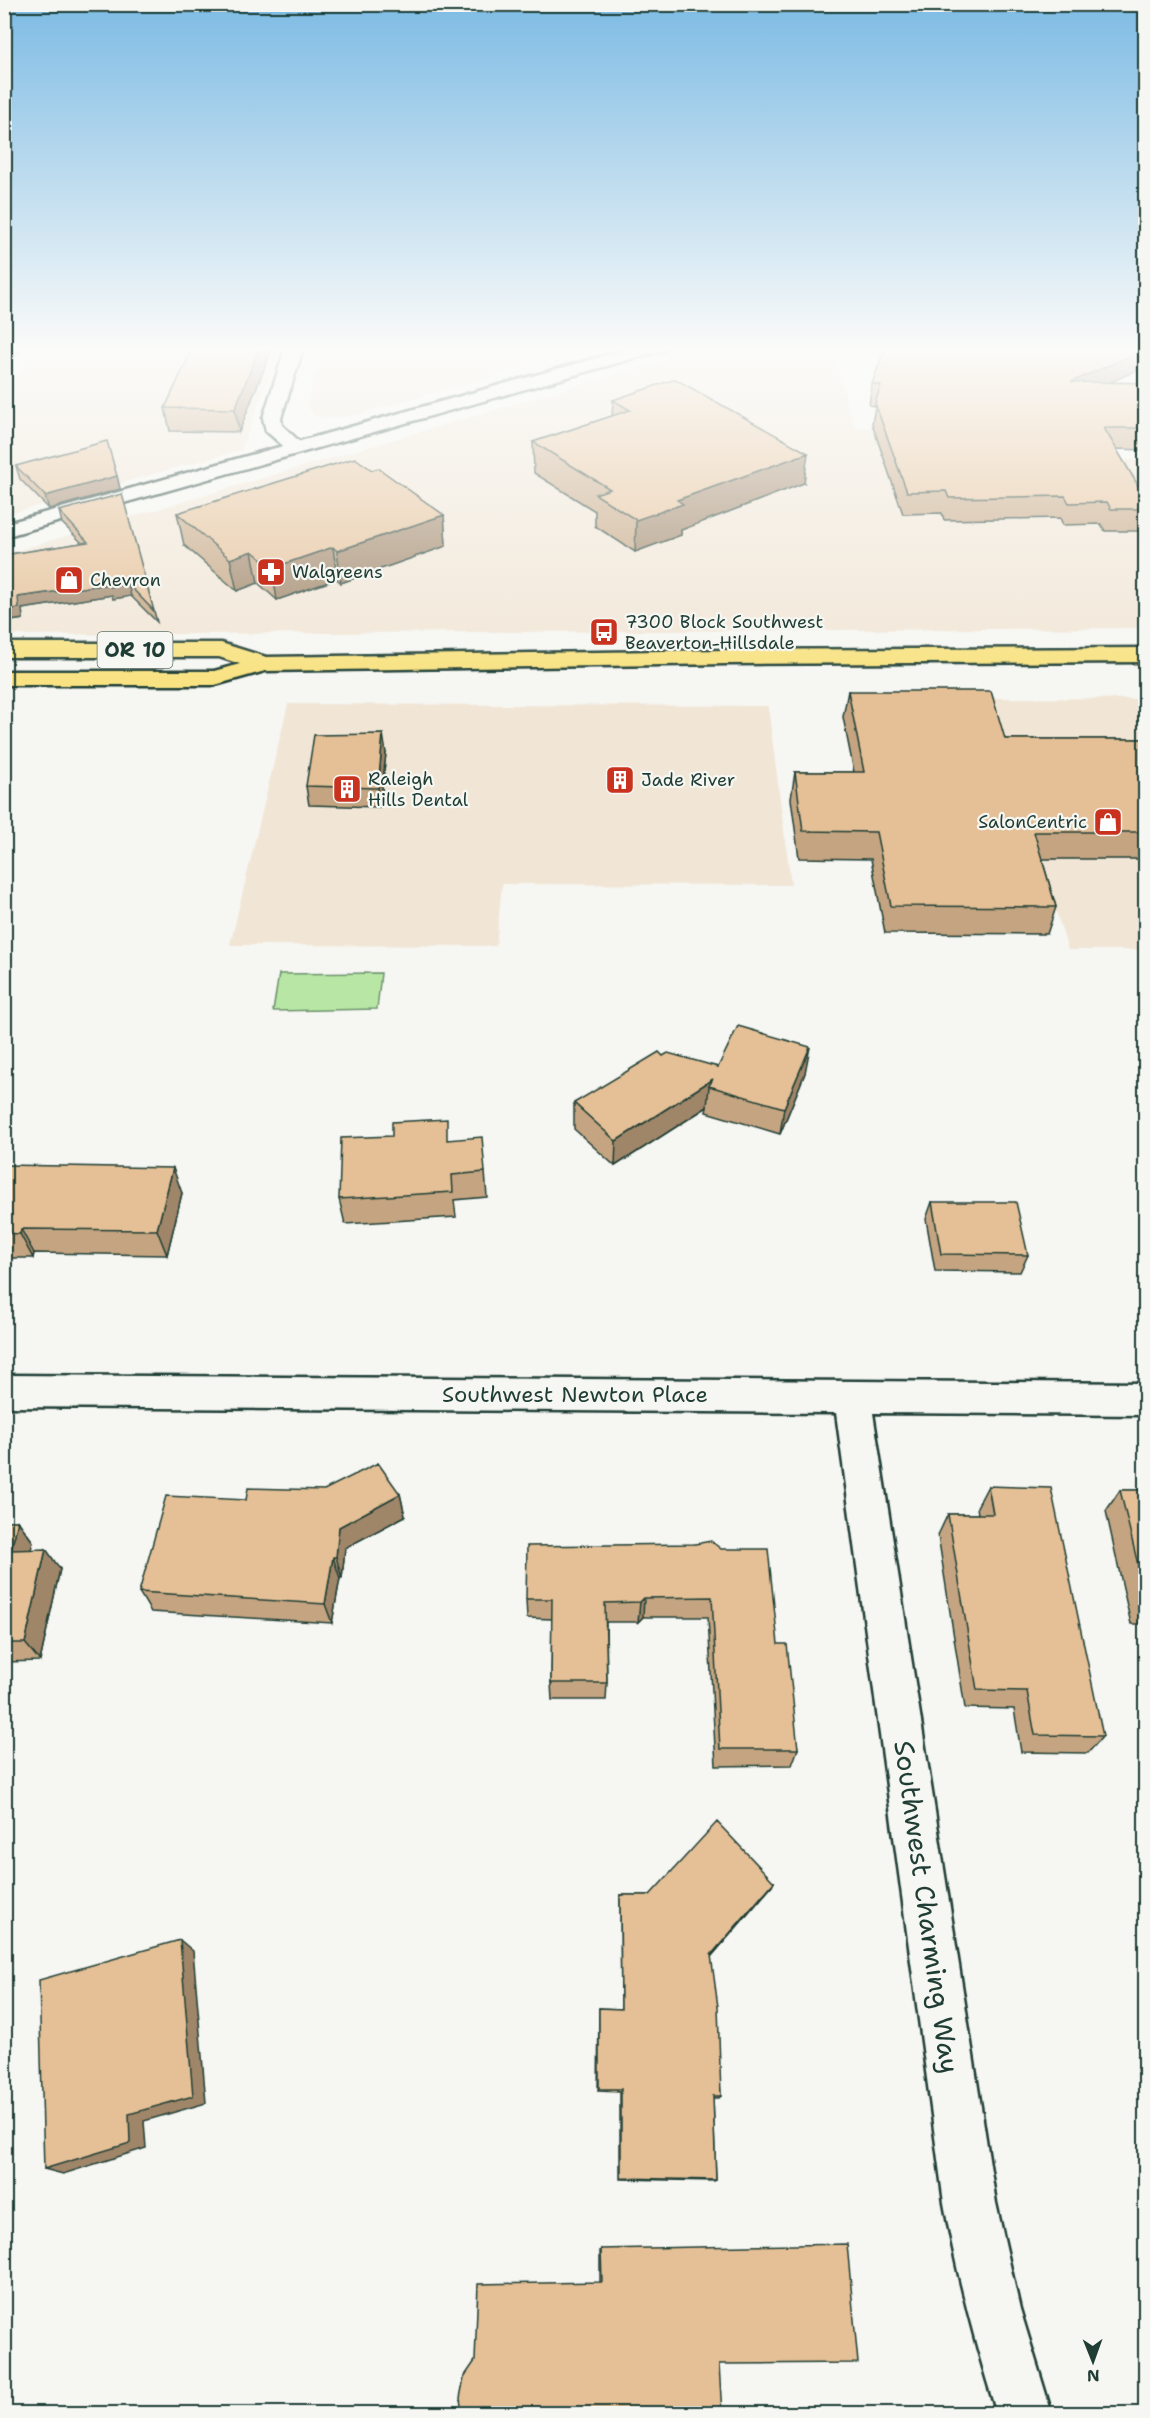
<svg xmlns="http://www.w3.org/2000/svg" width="1150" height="2418" viewBox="0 0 1150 2418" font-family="'Shantell Sans',sans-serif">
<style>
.built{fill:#f1e6d6}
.green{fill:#b8e7a5;stroke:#6c926c;stroke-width:1.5}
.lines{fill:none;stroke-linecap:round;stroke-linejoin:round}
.minor-casing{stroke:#1f3d34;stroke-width:5}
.secondary-casing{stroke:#1f3d34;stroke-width:5}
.primary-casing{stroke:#1f3d34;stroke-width:5}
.minor{fill:#f6f6f2;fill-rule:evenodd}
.secondary{fill:#f6f6f2;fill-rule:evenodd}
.primary{fill:#f8e281;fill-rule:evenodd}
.wall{fill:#c5a581;stroke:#1f3d34;stroke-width:1.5}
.shaded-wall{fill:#a08669;stroke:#1f3d34;stroke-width:1.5}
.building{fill:#e5c096;stroke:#1f3d34;stroke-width:1.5}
.labels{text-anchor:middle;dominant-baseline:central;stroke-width:4.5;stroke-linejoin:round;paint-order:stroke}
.far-poi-label{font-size:18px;fill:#1f3d34;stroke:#f6f6f2;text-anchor:start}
.shield{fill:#f6f6f2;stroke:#60746d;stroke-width:1.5}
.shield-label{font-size:21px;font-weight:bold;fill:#1f3d34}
.street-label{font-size:22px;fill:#1f3d34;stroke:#f6f6f2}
.near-street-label{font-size:27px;fill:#1f3d34;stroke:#f6f6f2}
</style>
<rect width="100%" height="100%" fill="#f6f6f2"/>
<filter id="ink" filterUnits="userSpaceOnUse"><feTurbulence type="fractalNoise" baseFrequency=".0167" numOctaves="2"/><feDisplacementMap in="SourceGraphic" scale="12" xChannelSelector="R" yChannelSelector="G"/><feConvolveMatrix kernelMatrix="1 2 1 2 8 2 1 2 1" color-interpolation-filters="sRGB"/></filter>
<g filter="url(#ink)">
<path class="built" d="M35 346H281L241 450 5 515V396Z
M325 346H590L593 347 356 415 327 418 315 416 306 405Z
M712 346H831L854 426 1117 460H1145V628L5 635V554Z
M991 698 1145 699V950H1068Z
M288 704 768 706 791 885 502 884 496 946 230 945Z"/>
<path class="green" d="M381 973 377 1009 273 1011 279 974Z"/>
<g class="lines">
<g class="minor-casing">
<path id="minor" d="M286 346H304L281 418 282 425 305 447 296 453 289 451 266 431 263 418Z
M4 1375 1146 1383V1415L873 1413 996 2203 1020 2309 1052 2414H997C975 2344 957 2275 944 2203L836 1413 4 1407Z"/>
</g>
<g class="secondary-casing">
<path id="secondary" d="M639 346H666L663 350 4 537V524Z"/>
</g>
<g class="primary-casing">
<path id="primary" d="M4 643H221L266 657 727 650 1146 648V662L727 664 265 671 215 685H4V671H214L240 664 219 657H4Z"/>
</g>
<use href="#minor" class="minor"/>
<use href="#secondary" class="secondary"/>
<use href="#primary" class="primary"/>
</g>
<path class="wall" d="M4 346H22L12 362H4Z
M187 346H273L239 432 170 431 165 408 189 356Z
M1146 346V366L1110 382 1146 383V450L1116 449 1146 499V527L1144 531H1105L1101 524 1063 525 1060 518 944 520 942 513 903 514 872 424 875 406 869 405 872 384Z
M613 400 804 483 681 530V535L635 552 595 526V511L534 473 533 442 612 416Z
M16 466 117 476 120 489 49 509 20 479Z
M59 511 154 611 157 622 131 596 113 599 112 595 22 609 23 619 4 622V555L82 543 62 523Z
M177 513 444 515 446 546 341 583 337 579 277 600 258 583 237 591 184 545Z
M848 691 1005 739H1146V859H1042L1056 907 1047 934 885 933 871 859 799 858 791 799 795 772H854L843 717Z
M386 753 380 807 309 805 306 786Z
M663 1056 718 1067 805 1073 780 1134 706 1112 707 1107 615 1166 574 1129V1103Z
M449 1140 485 1172 487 1197 454 1200 456 1217 345 1224 339 1199Z
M4 1165 182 1193 167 1255 34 1253 33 1258H4Z
M932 1202 1028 1255 1020 1272 935 1271 926 1219Z
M988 1486 1103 1736 1088 1753 1021 1752 1014 1709 965 1708 938 1535 948 1514H978L977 1507Z
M1120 1490H1146V1624H1131L1106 1511Z
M400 1494 405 1516 345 1548 342 1578H340L332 1623 151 1612 139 1592 246 1500Z
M4 1521H18L33 1542 31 1549 60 1569 40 1661 4 1662Z
M695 1544 778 1644 798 1749 792 1765 716 1766 708 1617H643L638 1622H606L607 1683 606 1700H552L551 1683 552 1619 527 1618 526 1599Z
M774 1882 772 1886 711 1957 721 2096 719 2098H713L716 2180 714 2181 620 2179V2092L598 2091 599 2008 621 2009 620 1895H650Z
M601 2249 719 2364 600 2282V2251Z"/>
<path class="shaded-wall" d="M7 346H22L12 362Z
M260 346H273L239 432 235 409Z
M1146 349V366L1065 403 1071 382Z
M808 453 804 483 681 530V535L635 552 636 520 677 500Z
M117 476 120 489 49 509 45 496Z
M444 515 446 546 341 583 337 551Z
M333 547 337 579 277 600 272 568Z
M252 551 258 583 237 591 230 559Z
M109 584H128L131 596 113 599 112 595 22 609 23 619 4 622V610L18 597Z
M383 734 386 753 380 807 378 788Z
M810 1047 805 1073 780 1134 784 1108Z
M713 1079 709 1086 707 1107 615 1166 616 1141Z
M173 1168 182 1193 167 1255 157 1230Z
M21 1229 34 1253 33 1258 20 1234Z
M400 1494 405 1516 345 1548 342 1578 336 1557 339 1527Z
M18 1521 33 1542 26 1570 11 1550Z
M46 1549 60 1569 40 1661 25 1643Z
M333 1557 340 1578 332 1623 325 1604Z
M644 1598 643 1617 638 1622 640 1602Z
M774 1882 772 1886 709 1959 711 1955Z
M180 1940 193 1951 206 2103 144 2121 146 2148 63 2174 44 2169Z"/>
<path class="building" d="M194 346H260L235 409 165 408Z
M886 346H1146V349L1071 382 1146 383V428H1104L1146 499V509H1111L1107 502 1069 503 1065 496 949 498 946 491 907 492 875 403 881 385 872 384Z
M675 379 808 453 677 500 683 504 636 520 595 494 610 489 533 442 630 410 613 400Z
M107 441 117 476 45 496 16 466Z
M355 458 372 470 378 468 444 515 337 551 333 547 272 568 252 551 230 559 177 513Z
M122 494 154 611 128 584 110 587 109 584 18 597 19 608 4 610V555L88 542 59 511Z
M848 691H991L1005 739H1146V832H1034L1056 907 891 906 876 832 803 831 795 772H864Z
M383 734 378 788 306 786 314 735Z
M738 1026 810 1047 784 1108 709 1086 713 1079 616 1141 574 1103 659 1052 663 1056 668 1053 718 1067Z
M447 1119V1140L482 1137 485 1172 452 1175 453 1192 339 1199 341 1138 392 1136V1122Z
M4 1165 173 1168 157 1230 21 1229 20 1234 4 1233Z
M932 1202H1016L1028 1255 941 1254Z
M378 1463 400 1494 339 1527 336 1557H333L325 1604 139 1592 166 1496 246 1500 248 1488 324 1490Z
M988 1486 1051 1488 1103 1736 1035 1735 1027 1691 977 1690 948 1514H993Z
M1120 1490H1146V1598Z
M4 1521H18L11 1550 46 1549 25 1643H4Z
M711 1541 721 1549H768L778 1644H787L798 1749H720L712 1597 644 1598 640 1602 605 1603 607 1683H551L552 1599H526L527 1546 695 1544Z
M717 1822 774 1882 711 1955 718 2007 721 2096H713L716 2180 621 2178V2089H599V2008L621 2009 620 1895H650Z
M180 1940 193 2096 129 2114 130 2143 44 2169 39 1980Z
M847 2244 858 2363 719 2364 722 2414H462L460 2398 464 2377 475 2361 478 2284 602 2282 601 2249Z"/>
</g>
<linearGradient id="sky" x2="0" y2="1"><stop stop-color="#7dbbe4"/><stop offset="0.51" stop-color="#fbfbf9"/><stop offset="1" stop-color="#fbfbf9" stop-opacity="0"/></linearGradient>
<rect width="1150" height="684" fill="url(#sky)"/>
<defs>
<g id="pharmacy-square" transform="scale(1.5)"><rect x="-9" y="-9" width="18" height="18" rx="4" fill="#c8321e" stroke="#f6f6f2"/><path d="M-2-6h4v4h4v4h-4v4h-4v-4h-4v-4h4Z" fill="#fff"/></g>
<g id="shop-square" transform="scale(1.5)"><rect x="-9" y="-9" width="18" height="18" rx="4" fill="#c8321e" stroke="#f6f6f2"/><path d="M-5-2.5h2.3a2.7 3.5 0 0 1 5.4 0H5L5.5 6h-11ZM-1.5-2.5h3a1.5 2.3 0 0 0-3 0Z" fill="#fff"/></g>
<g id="bus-square" transform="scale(1.5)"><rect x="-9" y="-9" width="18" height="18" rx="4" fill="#c8321e" stroke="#f6f6f2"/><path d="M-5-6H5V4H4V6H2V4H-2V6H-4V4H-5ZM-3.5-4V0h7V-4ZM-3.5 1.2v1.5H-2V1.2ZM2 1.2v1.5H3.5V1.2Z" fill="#fff"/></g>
<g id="building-square" transform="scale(1.5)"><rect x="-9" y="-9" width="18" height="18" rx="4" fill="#c8321e" stroke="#f6f6f2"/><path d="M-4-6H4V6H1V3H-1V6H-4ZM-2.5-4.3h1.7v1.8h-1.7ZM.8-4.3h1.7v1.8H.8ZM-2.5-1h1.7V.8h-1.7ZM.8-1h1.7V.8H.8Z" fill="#fff"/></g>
</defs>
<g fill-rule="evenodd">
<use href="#pharmacy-square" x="271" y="572"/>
<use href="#shop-square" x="69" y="580"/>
<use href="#bus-square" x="604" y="632"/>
<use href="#building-square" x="620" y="780"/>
<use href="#building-square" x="347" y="789"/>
<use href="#shop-square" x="1108" y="822"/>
</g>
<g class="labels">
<g class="far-poi-label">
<text x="292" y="572">Walgreens</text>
<text x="90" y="580">Chevron</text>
<text x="625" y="622">7300 Block Southwest<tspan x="625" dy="21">Beaverton-Hillsdale</tspan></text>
<text x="368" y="779">Raleigh<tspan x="368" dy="21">Hills Dental</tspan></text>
<text x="641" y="780">Jade River</text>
<text x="1087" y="822" text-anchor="end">SalonCentric</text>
</g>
<rect class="shield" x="97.5" y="632" width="75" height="36" rx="4.5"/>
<g class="shield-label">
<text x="135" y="650">OR 10</text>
</g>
<g class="street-label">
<text x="575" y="1394">Southwest Newton Place</text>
</g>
<g class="near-street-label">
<text transform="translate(927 1907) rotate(82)">Southwest Charming Way</text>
</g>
</g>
<rect width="1150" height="2418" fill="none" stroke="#f6f6f2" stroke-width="24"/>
<rect x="12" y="12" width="1126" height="2394" fill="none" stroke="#1f3d34" stroke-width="2" filter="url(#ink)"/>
<g transform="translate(1093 2361) rotate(179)" stroke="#f6f6f2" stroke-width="4.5" paint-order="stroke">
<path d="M0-4.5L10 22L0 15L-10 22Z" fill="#1f3d34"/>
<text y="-9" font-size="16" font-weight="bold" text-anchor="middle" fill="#1f3d34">N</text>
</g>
</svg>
